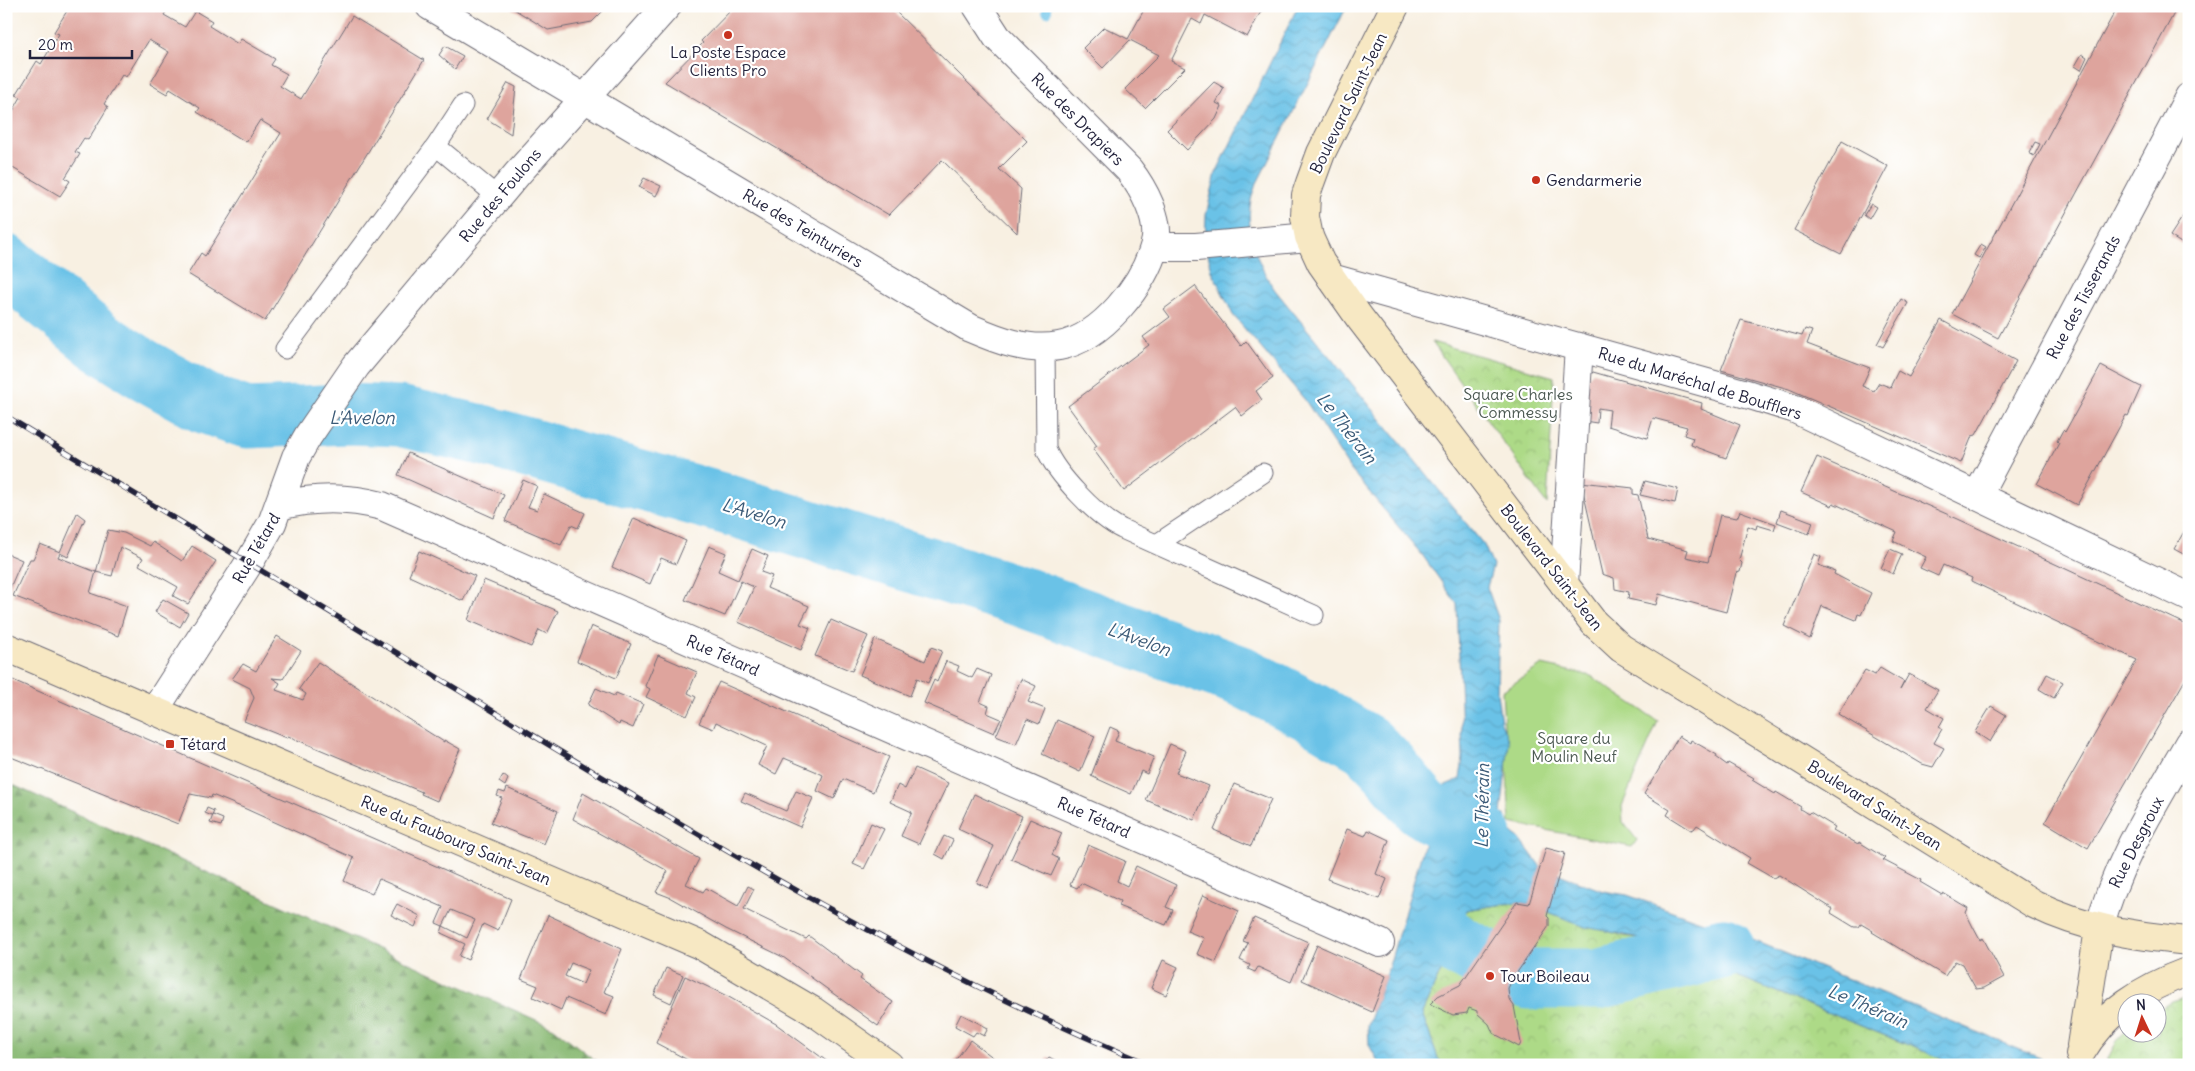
<svg xmlns="http://www.w3.org/2000/svg" width="2195" height="1071" viewBox="0 0 2195 1071" font-family="Delius,sans-serif">
<style>
.forest{fill:url(#forest-firs);stroke:#566e58}
.park{fill:url(#park-crowns);stroke:#687e61}
.garden{fill:#adda87;stroke:#687e61}
.water{fill:url(#water-waves);stroke:#467291}
.lines{fill:none;stroke-linecap:round;stroke-linejoin:round}
.stream{stroke:#6ac2e7;stroke-width:10}
.river{stroke:#6ac2e7;stroke-width:61}
.building{fill:#dea49d;fill-rule:evenodd}
.lane-casing{stroke:#6d6a75;stroke-width:21}
.street-casing{stroke:#6d6a75;stroke-width:30}
.secondary-casing{stroke:#6d6a75;stroke-width:30}
.lane{stroke:#fff;stroke-width:19}
.street{stroke:#fff;stroke-width:28}
.secondary{stroke:#f7e8c3;stroke-width:28}
.rail-casing{stroke:#22223b;stroke-width:5.5}
.rail{stroke:#fff;stroke-width:4;stroke-dasharray:11;stroke-linecap:butt}
.poi-dot{fill:#c8321e;stroke:#fff;stroke-width:2}
.labels{text-anchor:middle;dominant-baseline:central;stroke-width:4.5;stroke-linejoin:round;paint-order:stroke}
.poi-label{font-size:16px;fill:#22223b;stroke:#fff;text-anchor:start}
.street-label{font-size:16px;fill:#22223b;stroke:#fff}
.park-label{font-size:16px;fill:#4c5952;stroke:#fff}
.water-label{font-size:18px;font-style:italic;fill:#3b5a77;stroke:#fff}
</style>
<defs>
<pattern id="forest-firs" width="22" height="20" patternUnits="userSpaceOnUse" patternTransform="scale(1.25)"><rect width="22" height="20" fill="#8aba74"/><path d="M5 1l3.5 6h-7zM16 11l3.5 6h-7z" fill="#709760"/></pattern>
<pattern id="park-crowns" width="20" height="18" patternUnits="userSpaceOnUse" patternTransform="scale(1.25)"><rect width="20" height="18" fill="#adda87"/><path d="M2 6a3 3 0 1 1 6 0M12 15a3 3 0 1 1 6 0" fill="none" stroke="#95bb75"/></pattern>
<pattern id="water-waves" width="16" height="10" patternUnits="userSpaceOnUse" patternTransform="scale(1.25)"><rect width="16" height="10" fill="#6ac2e7"/><path d="M0 5q4-4 8 0t8 0" fill="none" stroke="#5ca6c7"/></pattern>
</defs>
<rect width="100%" height="100%" fill="#fff"/>
<filter id="ink" filterUnits="userSpaceOnUse"><feTurbulence type="fractalNoise" baseFrequency=".02" numOctaves="2"/><feDisplacementMap in="SourceGraphic" scale="10" xChannelSelector="R" yChannelSelector="G"/><feConvolveMatrix kernelMatrix="1 2 1 2 8 2 1 2 1" color-interpolation-filters="sRGB"/></filter>
<filter id="wash" filterUnits="userSpaceOnUse"><feTurbulence type="fractalNoise" baseFrequency=".0096" numOctaves="4" result="noise"/><feDisplacementMap in="SourceGraphic" scale="20" xChannelSelector="R" yChannelSelector="G"/><feGaussianBlur stdDeviation="1.12" result="paint"/><feColorMatrix in="noise" values="0 0 0 0 0 0 0 0 0 0 0 0 0 0 0 0 0 1.4 0 .05"/><feComposite in="paint" operator="in"/></filter>
<g filter="url(#wash)">
<rect width="100%" height="100%" fill="#f8f0e2"/>
<path class="forest" d="M6 782 554 1028 601 1065H17L6 1061Z"/>
<path class="park" d="M1432 342 1554 377 1547 504Z
M1517 902 1529 904 1623 936 1645 939 1958 1065H1444L1438 1058 1422 1013 1461 927 1466 910Z
M2189 996V1065H2113L2107 1060 2115 1045 2127 1029 2128 1034H2158V1010L2172 1001Z"/>
<path class="garden" d="M1542 665 1591 676 1658 721 1622 806 1623 822 1637 840 1632 847 1510 823 1502 691Z"/>
<path class="water" d="M1298 6H1347L1255 187C1241 222 1255 261 1275 290L1484 545 1493 566 1487 587 1499 620 1497 693 1501 722 1509 742 1501 814 1505 815 1507 829 1519 838 1541 867 1603 891 1627 895 1743 936 2057 1065H1958L1645 939 1585 927 1529 904 1517 902 1466 910 1461 927 1422 1013 1438 1058 1444 1065H1380L1369 1045 1368 1026 1389 966 1441 787 1460 779 1463 758 1457 604 1423 556 1350 469 1305 400 1233 315 1212 271 1205 242 1206 215 1216 173Z"/>
<g class="lines">
<path class="stream" d="M1047 12V6"/>
<path class="river" d="M6 265 99 341 141 368 204 403 247 418 350 414 399 416 486 436 732 506 1023 597 1241 676 1311 712 1367 745 1391 770 1422 807 1446 822 1482 836
M1439 931 1460 947 1529 979H1597L1724 948"/>
</g>
<g id="blocks">
<path class="building" d="M70 6H169L164 15 185 27 195 11 212 21 209 26 238 44 241 39 275 59 271 65 287 74 280 86 301 99 352 16 424 60 265 321 188 274 201 253 205 256 281 133 260 120 246 142 197 112 200 108 170 89 167 94 150 84 169 52 149 40 126 77 122 75 104 104 108 107 88 140 84 138 75 152 80 154 65 178 70 181 60 196 6 164V112L8 108 13 111 21 97 16 95 37 61 41 64 59 34 54 32Z
M509 6H608L592 22 548 30Z
M735 6H890L1027 141 999 169 1021 189 1017 233 942 160 889 215 665 82 703 43 701 41Z
M1146 6H1264L1247 37 1205 15 1201 24 1192 19 1171 61 1185 68 1145 108 1125 89 1159 55 1130 40 1103 68 1083 48 1104 27 1128 39Z
M2118 6H2178L1998 338 1952 314Z
M445 46 463 56 455 69 439 55Z
M2082 54 2087 57 2081 70 2075 66Z
M1214 82 1224 88 1216 103 1222 106 1216 119 1187 150 1167 130Z
M508 83 516 87 511 134 487 119Z
M1842 141 1888 166 1841 254 1794 230Z
M2035 142 2040 144 2034 156 2029 153Z
M644 178 661 186 656 196 639 187Z
M1871 204 1876 207 1869 219 1864 215Z
M2189 207V248L2170 236Z
M1981 244 1986 247 1979 258 1974 255Z
M1195 286 1241 346 1246 341 1273 378 1256 391 1262 400 1242 416 1235 407 1124 491 1093 449 1097 446 1068 406 1149 345 1143 337 1170 317 1164 309Z
M1901 299 1908 303 1883 347 1877 344Z
M1741 320 1802 336 1805 329 1812 331 1807 344 1870 368 1862 386 1874 391 1879 383 1892 388 1891 385 1898 371 1909 377 1941 320 2016 361 1976 435 1972 436 1961 463 1789 389 1721 370Z
M2101 366 2141 387 2128 416 2126 415 2077 505 2037 484 2059 443 2057 441 2063 430 2065 432Z
M1593 372 1702 403 1701 409 1740 425 1726 458 1691 445 1693 438 1684 435 1687 427 1653 418 1647 438 1608 426 1610 410 1598 408 1597 423 1584 421 1586 379Z
M408 453 504 495 494 518 398 475Z
M1817 457 1958 519 2189 626V673L2088 848 2045 822 2137 660 1971 581 1972 578 1943 565 1938 576 1920 568 1926 557 1893 541 1897 532 1833 503 1832 506 1801 492Z
M523 480 537 486 528 507 537 510 544 494 585 513 578 528 571 525 561 545 505 521Z
M1645 481 1678 489 1675 503 1640 495Z
M1581 482 1633 488V494L1638 495 1648 539 1688 550 1686 557 1708 562 1720 515 1737 518 1740 511 1776 524 1774 530 1757 525 1756 529 1748 526 1739 560 1742 563 1740 572 1736 573 1726 612 1659 594 1656 605 1628 599 1629 592 1615 589 1614 578 1602 574Z
M1781 510 1813 522 1809 534 1777 522Z
M77 513 85 519 68 557 60 553 58 557 96 572 90 593 127 606 118 636 13 596 30 559H33L40 544 60 552Z
M634 518 686 541 676 564 661 558 650 584 612 567Z
M2189 523V557L2174 549Z
M108 530 124 533 150 546 153 542 182 561 192 546 216 561 188 604 173 596 178 587 139 565 143 558 120 547 112 576 96 572Z
M709 546 726 553 718 571 738 580 752 549 768 556 761 572 772 576 767 588 809 606 800 624 810 628 801 650 738 622 754 587 741 581 725 616 685 600Z
M1890 549 1902 554 1893 574 1881 568Z
M419 551 475 576 463 601 409 576Z
M6 553 22 560 6 597Z
M1814 554 1821 557 1818 565 1835 571 1834 574 1871 593 1861 615 1858 614 1856 620 1822 606 1810 639 1784 626Z
M484 580 558 611 547 634 539 630 531 647 468 620Z
M163 599 188 613 180 627 155 612Z
M831 620 868 636 852 671 815 656Z
M591 626 631 644 616 678 577 661Z
M277 636 301 651 283 679 272 678 280 683 276 690 303 700 306 694 299 689 318 662 444 742V740L460 749 437 801 421 794 422 792 288 736 287 738 244 721 254 698 250 688 232 679 243 664 256 671Z
M875 639 925 661 931 647 942 651 928 683 917 678 910 696 860 675Z
M658 655 697 672 688 693 696 697 687 716 646 697 650 689 645 686Z
M946 661 959 666 957 671 972 678 977 669 991 675 980 702 989 706 987 713 1001 719 994 733 924 703 934 680 937 682Z
M1880 668 1904 682 1900 690 1909 674 1938 690 1927 708 1944 718 1939 727 1942 729 1934 743 1944 748 1933 767 1922 764 1838 714 1865 670 1875 675Z
M2047 674 2063 682 2054 698 2039 689Z
M6 677 511 899 498 931 483 924 468 960 459 956 465 944 441 933 443 926 467 938 475 920 451 910 443 926 436 923 443 907 379 879 372 894 354 886 344 881 354 858 246 809 212 795 211 798 190 794 178 824 6 755Z
M1021 679 1036 686 1028 702 1045 709 1039 724 1027 719 1016 744 996 736Z
M719 682 889 757 873 792 843 779 834 799 817 791 823 775 815 771 784 758 776 774 758 765 767 746 716 722 713 729 699 723Z
M596 688 614 696 616 693 643 704 633 728 620 722 619 725 588 705Z
M1991 706 2006 715 1990 742 1975 732Z
M1057 720 1095 736 1080 772 1042 754Z
M1110 727 1119 731 1115 741 1154 757 1147 774 1141 771 1131 794 1091 776Z
M1679 736 1690 743 1691 740 1717 755 1716 757 1727 765 1728 763 1754 778 1752 780 1775 794 1776 792 1801 807 1800 809 1808 814 1810 812 1835 827 1833 830 1858 844 1859 842 1885 858 1883 860 1921 880 1920 882 1942 895 1943 893 1968 908 1966 913 1973 927 1980 940 1983 938 2004 977 1984 988 1976 989 1962 964 1955 961 1945 976 1872 932 1873 931 1861 924 1859 927H1854L1831 913 1833 909 1779 875 1773 878 1747 863 1750 858 1697 825 1694 829 1691 830 1667 815 1670 810 1644 794Z
M1170 744 1186 751 1176 773 1209 786 1194 820 1146 800Z
M915 768 948 783 919 844 901 836 912 812 890 802 898 785 905 789Z
M503 775 508 779 505 786 499 782Z
M1234 784 1271 799 1251 846 1214 830Z
M507 788 558 811 544 844 491 823 502 798 497 796 499 791 505 793Z
M796 791 813 798 800 827 741 801 745 793 786 811Z
M583 793 699 859 686 884 703 892 706 888 738 906 748 886 754 889 744 909 806 939 809 936 862 976 860 979 893 1002 878 1026 783 957 726 929 669 897 656 892 668 871 573 819Z
M974 794 1022 816 988 888 977 883 994 846 958 829Z
M207 808 214 811 212 816 205 813Z
M213 815 223 819 221 826 210 823Z
M1030 819 1062 833 1052 855 1059 859 1051 876 1011 859Z
M871 823 884 829 864 869 853 864Z
M1347 829 1365 836 1368 830 1389 840 1376 874 1387 879 1379 899 1327 879Z
M944 836 953 840 944 859 935 854Z
M1088 845 1125 861 1117 881 1127 886 1136 866 1176 885 1166 907 1173 910 1166 925 1118 906 1120 901 1081 883 1077 888 1070 885Z
M1546 848 1565 853 1547 916 1549 918V926L1516 974 1508 988 1509 999 1514 1006 1521 1043 1519 1047 1493 1033 1489 1024 1477 1013V1011L1469 1008 1467 1013 1453 1015 1430 1004 1438 996 1460 985 1517 902 1529 904Z
M2187 859H2189V895H2184Z
M1203 895 1239 911 1216 962 1197 954 1204 938 1187 931Z
M397 904 420 916 415 927 391 915Z
M548 915 622 949 604 992 614 996 606 1015 566 998 561 1010 533 997 538 986 521 979ZM571 963 589 970 583 984 565 976Z
M1254 918 1308 942 1291 982 1258 967 1255 972 1248 969 1250 965 1240 960 1248 943 1243 941Z
M1317 945 1386 976 1372 1012 1302 980Z
M1163 960 1178 967 1166 995 1151 988Z
M666 968 683 975 671 1003 654 995Z
M685 976 727 996 776 1024 832 1065H697L656 1043Z
M961 1014 988 1028 984 1036 976 1032 973 1036 955 1026Z
M970 1040 1003 1065H952Z
M1049 1057 1064 1065H1043Z"/>
</g>
</g>
<g filter="url(#ink)">
<use href="#blocks" fill-opacity="0" stroke="#6d6a75" stroke-width="1"/>
<g class="lines">
<g class="lane-casing">
<path id="lane" d="M463 105 436 146 498 197
M1045 347 1046 449C1056 474 1097 517 1122 529L1314 615
M285 349 436 146
M1157 544 1263 473"/>
</g>
<g class="street-casing">
<path id="street" d="M430 6 970 328C998 340 1028 352 1059 346 1102 338 1144 285 1155 244 1161 220 1143 188 1129 170L997 37 977 6
M1155 243 1165 247H1196L1309 237
M1331 278 1750 395 1795 409 2189 597
M1977 496 2189 97
M279 506C314 497 348 497 382 506L1380 943
M1564 584 1579 347
M154 711 249 563 272 523 296 457 308 436 356 366 518 173 667 6
M2099 929C2116 862 2155 803 2189 743"/>
</g>
<g class="secondary-casing">
<path id="secondary" d="M1395 6 1321 153 1310 183 1306 195 1305 217 1309 237 1321 263 1359 317 1594 623 1621 648 2034 904C2083 928 2134 936 2189 941
M6 647 700 945 813 1011 889 1065
M2081 1046 2099 929
M2080 1054C2105 1011 2143 988 2189 971"/>
</g>
<use href="#lane" class="lane"/>
<use href="#street" class="street"/>
<use href="#secondary" class="secondary"/>
<g class="rail-casing">
<path id="rail" d="M6 416C168 515 331 612 493 711 706 840 919 970 1151 1065"/>
</g>
<use href="#rail" class="rail"/>
</g>
</g>
<g class="poi-dot">
<circle cx="728" cy="35" r="5"/>
<circle cx="1536" cy="180" r="5"/>
<rect x="165" y="739" width="10" height="10" rx="2.5"/>
<circle cx="1490" cy="976" r="5"/>
</g>
<g class="labels">
<g class="poi-label">
<text x="728" y="52" text-anchor="middle">La Poste Espace<tspan x="728" dy="18">Clients Pro</tspan></text>
<text x="1546" y="180">Gendarmerie</text>
<text x="180" y="744">Tétard</text>
<text x="1500" y="976">Tour Boileau</text>
</g>
<g class="street-label">
<text transform="translate(1348 103) rotate(-64)">Boulevard Saint-Jean</text>
<text transform="translate(1078 119) rotate(45)">Rue des Drapiers</text>
<text transform="translate(500 195) rotate(-50)">Rue des Foulons</text>
<text transform="translate(803 228) rotate(31)">Rue des Teinturiers</text>
<text transform="translate(2083 297) rotate(-62)">Rue des Tisserands</text>
<text transform="translate(1700 383) rotate(17)">Rue du Maréchal de Boufflers</text>
<text transform="translate(256 548) rotate(-60)">Rue Tétard</text>
<text transform="translate(1552 567) rotate(52)">Boulevard Saint-Jean</text>
<text transform="translate(723 655) rotate(24)">Rue Tétard</text>
<text transform="translate(1875 805) rotate(32)">Boulevard Saint-Jean</text>
<text transform="translate(1094 817) rotate(24)">Rue Tétard</text>
<text transform="translate(456 840) rotate(23)">Rue du Faubourg Saint-Jean</text>
<text transform="translate(2136 842) rotate(-63)">Rue Desgroux</text>
</g>
<g class="park-label">
<text x="1518" y="394">Square Charles<tspan x="1518" dy="18">Commessy</tspan></text>
<text x="1574" y="738">Square du<tspan x="1574" dy="18">Moulin Neuf</tspan></text>
</g>
<g class="water-label">
<text x="362" y="417">L'Avelon</text>
<text transform="translate(1347 428) rotate(52)">Le Thérain</text>
<text transform="translate(754 513) rotate(17)">L'Avelon</text>
<text transform="translate(1139 639) rotate(20)">L'Avelon</text>
<text transform="translate(1482 806) rotate(-89)">Le Thérain</text>
<text transform="translate(1868 1006) rotate(23)">Le Thérain</text>
</g>
</g>
<rect width="2195" height="1071" fill="none" stroke="#fff" stroke-width="25"/>
<g transform="translate(2142 1018) rotate(356)"><circle r="24" fill="#ffffff" stroke="#a7a7b1"/>
<path d="M0-4L9 19L0 12L-9 19Z" fill="#c8321e"/>
<text y="-8" font-size="14" font-weight="bold" text-anchor="middle" fill="#22223b">N</text>
</g>
<path d="M30 50v8h102v-8" fill="none" stroke="#22223b" stroke-width="2.5"/>
<text x="38" y="50" font-size="15" fill="#22223b" stroke="#ffffff" stroke-width="4" paint-order="stroke">20 m</text>
</svg>
